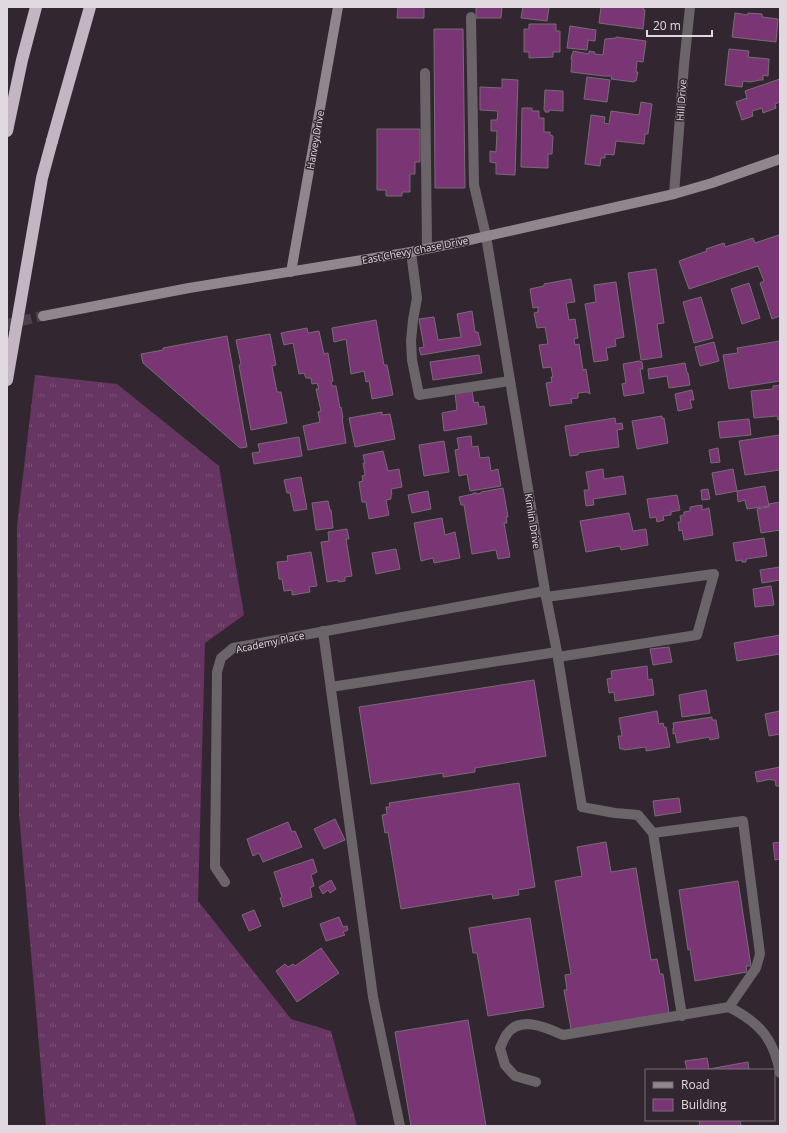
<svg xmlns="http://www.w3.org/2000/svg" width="787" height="1133" viewBox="0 0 787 1133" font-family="'Open Sans',sans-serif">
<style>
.grass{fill:url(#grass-tufts)}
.building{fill:#7a3674;stroke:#786b76}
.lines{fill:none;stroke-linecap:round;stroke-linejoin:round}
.secondary-tunnel{stroke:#4c424b;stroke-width:10;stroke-dasharray:10 5;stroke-linecap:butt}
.service{stroke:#6b656a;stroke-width:10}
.minor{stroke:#6b656a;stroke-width:10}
.secondary{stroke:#8f868e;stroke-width:10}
.motorway{stroke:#c4b5c2;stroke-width:12}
.motorway-bridge{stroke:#c4b5c2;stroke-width:12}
.labels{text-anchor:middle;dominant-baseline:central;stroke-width:3;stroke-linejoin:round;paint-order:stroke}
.street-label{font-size:10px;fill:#e0d9df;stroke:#322731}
</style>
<defs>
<pattern id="grass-tufts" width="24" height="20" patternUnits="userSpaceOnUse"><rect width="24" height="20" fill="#663561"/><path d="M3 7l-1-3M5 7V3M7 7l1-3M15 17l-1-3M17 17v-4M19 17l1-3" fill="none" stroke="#7c5277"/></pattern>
</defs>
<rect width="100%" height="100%" fill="#322731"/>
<path class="grass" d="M35 375 117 384 219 466 244 615 205 643 198 901 291 1019 331 1031 357 1126H46L19 814 17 526Z"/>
<path class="building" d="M398 7H424V18H397Z
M476 7H502L501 18H476Z
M523 7H549L547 21 521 18Z
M601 7H644L643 10H645L643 29 599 23Z
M735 13 748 15V13L762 14V17L778 19 776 42 732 37Z
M529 24H556V31H560V52H553V57L529 58V52H524V29H529Z
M570 26 596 30 595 41 588 40 587 50 567 48Z
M434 29H463L465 188H435Z
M616 37 646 41 643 62 637 61 636 72H638L636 81H634V82L611 79 612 76H604L571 72 572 59H571L572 54H573V51L589 54V51L595 52 594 54 603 55 605 39 616 38Z
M729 49 749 51 748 57 769 59 768 76 763 75V80H760L750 82 743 81 742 87 725 85Z
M587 77 610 80 607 102 584 99Z
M502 79 518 80 515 175 496 174V163L490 162V151L496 152 497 131H491V120H497L498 111 480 110V87L502 88Z
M780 79V102L775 104 776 108 763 113 762 108 752 111 753 116 742 120 736 102 747 98 745 91Z
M545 90 563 91V111L549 110V112H545V110H544Z
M641 102 652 104 648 134H645L644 144 616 141 614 155 605 154V158H601L600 166 585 164 591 115 605 117 604 123 609 124 611 111 639 115Z
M522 108H532V111H539V118H544V132H550V135L553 136 552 154H548V168L521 167Z
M377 129H420V162H415V174H410V192H402V196H386V190H377Z
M779 235 780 239V316L772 319 760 283 764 281 758 266 689 289 679 261 707 251 706 249 724 243 725 247 753 238 755 243Z
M656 269 664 323 657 324 662 357 641 360 628 273Z
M571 279 575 302 566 303 569 320 575 319 578 338 574 339 575 345 579 344 583 370 586 369 590 394 587 392 578 393V398L571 399 572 403 550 406 546 383 552 382 551 377H553L551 367 543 368 539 345 548 344 545 327 537 328 534 313 538 312V307L533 308 530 289 544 286V284Z
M616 282 624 337 615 339 616 346 606 348 608 360 594 362 585 304 596 302 594 285Z
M749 283 760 318 742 324 731 289Z
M701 297 713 338 694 343 683 302Z
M472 311 475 332H478L481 345 421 355 419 348 424 347 419 319 434 317 438 340 461 337 457 314Z
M376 320 384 365H387L393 395 372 399 369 381 366 382 364 371 351 374 346 339 334 342 332 328Z
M307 328 308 333 319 331 324 354 328 353 333 381 331 382 332 386H336L340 408 341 407 343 418H342L346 443 308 450 303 426 320 422 318 412 321 411 316 389H319L317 383 312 384 311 378H306L304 373 299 374 293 343 284 345 281 333Z
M270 334 276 365 272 366 277 392H281L287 423 251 430 239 365 241 364 236 340Z
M227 336 247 447 240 448 143 363 141 354 163 350V348Z
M780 341V381L729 389 723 355 738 353 737 348Z
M714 342 719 361 700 366 695 347Z
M479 355 482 373 433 380 430 362Z
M639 361 642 362 643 369H640L644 393 624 396 622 384 626 383 623 364Z
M685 363 687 373H688L690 385 669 388 667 376 649 379 648 369Z
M780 385V420H778L777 416 754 418 751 391 773 389V386Z
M692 390 694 400H690L692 408 678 411 675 394Z
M472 391 474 403 478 402 479 407 484 406 487 424 444 431 442 413 457 410 455 393Z
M382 412V415L390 414 395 439 355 447 349 418Z
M662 416V419L664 418 668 443 637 449 632 421Z
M615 418 616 424 622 423 623 429 617 430 619 447 578 453V455L570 456 565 426Z
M749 419 751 435 720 438 718 422Z
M780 435V470L745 475 739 441Z
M471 436 472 447 478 446 480 458 489 457 491 471 498 469 501 486 470 491 467 474 459 476 455 450 459 449 457 438Z
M299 437 302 456 254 464 252 453 260 452 258 444Z
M444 441 449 472 424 476 419 445Z
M718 448 720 462 711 463 709 450Z
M383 451 388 471 399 469 402 487 391 489 392 494 391 495V499L386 500 389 515 369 519 366 502H362L359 482 363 481 362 476 365 475 363 463H365L363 455Z
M603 469 604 479 623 476 626 494 593 499 594 505 586 506 584 490H589L586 472Z
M733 469 737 491 716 495 712 473Z
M301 477 307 509 294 511 290 493H287L284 480Z
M765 486 769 506 747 509 745 500 738 502 737 491Z
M503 488 508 517H506L507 523H504L510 557 498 559 496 550 472 554 464 505H461L459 497 473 494V493H477V494L481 493V492Z
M708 489 710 499 702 500 701 490Z
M428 491 431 509 412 513 408 495Z
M677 495 680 510 671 512V515L663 516 664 520 657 522 656 517 650 518 647 499Z
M328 501 330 510H331L333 528 316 530 312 503Z
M780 502V530L761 533 757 509 769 507V504Z
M702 505V510L709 508 713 535 684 540 682 530 679 531 678 522H681L680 516 684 515V512L690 511V507Z
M629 513 633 531 646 529 648 545 621 550 620 546 586 552 580 521Z
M442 518 445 535 455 532 460 558 434 563 433 558 421 561 414 523Z
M347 529 349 539H346L352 576 345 577V581L338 582 339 580 327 582 321 542 329 541 328 532Z
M764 538 767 556 746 559V562H742V560L736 561 733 543Z
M396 549 400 569 376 574 372 553Z
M311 552 317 586 309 587 310 592 292 595V590L284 591 282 579H279L277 562 288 561 287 556Z
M780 567V580L762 583 760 570Z
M771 586 774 605 755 607 753 589Z
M780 635V654L737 661 734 643Z
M669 647 672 662 653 665 650 649Z
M647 666 648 680 652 679 654 695 615 701 614 692 609 693 607 679 612 678 611 671Z
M534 680 546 756 475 768V772L443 777V773L371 784 359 707Z
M706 690 710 713 682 717 679 695Z
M657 711 659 724 663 723 664 727H666L670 747 646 751V747L624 750V749H620L618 736H622L619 718Z
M780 711V734L769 736 765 714Z
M712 717V720H716L719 738 710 740 709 737 677 743 675 733 673 734V728H674L673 723Z
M780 767V786H776L775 780H771V779L757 782 755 772Z
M519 783 535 887 518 890 519 895 493 899 492 894 401 909 388 832 385 833 382 815 387 814 386 807H390L389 803Z
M679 798 681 812 655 816 653 801Z
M335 819 345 840 324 849 314 829Z
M288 822 292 832 295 831 302 847 263 862 259 853 253 856 247 839Z
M606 842 611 872 636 868 651 960 657 959 660 974H663L669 1013 571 1029 564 990H567L565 975 571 974 555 881 582 876 577 847Z
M780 842V859L775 860 773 843Z
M313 859 317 872 311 875 314 886 310 888 312 897 283 907 280 898 282 897 274 872Z
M331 880 336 889 330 893 328 890 323 894 319 887Z
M738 881 751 966H746L747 972 695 981 690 949 688 950 679 890Z
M254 910 261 926 249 931 242 915Z
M339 917 343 927 347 926 348 930 343 932 345 935 326 941 320 924Z
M530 918 544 1007 488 1016 477 953H473L469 928Z
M321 948 339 973 297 1002 276 971 285 964 288 967 293 964 295 966Z
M468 1020 486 1126H411L395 1032Z
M707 1058 709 1069 748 1062 749 1070H687L685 1061Z
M699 1120H740L741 1126H700Z"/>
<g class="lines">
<path class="secondary-tunnel" d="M7 324 43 316"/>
<path class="service" d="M471 17 474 185 486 236
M425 73 427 248
M411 252 417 298 413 320 411 341 412 360 419 395 510 381
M546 597 714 574 697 635 558 657
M323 631 373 997 400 1126
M331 687 557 652
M582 807 615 813 638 815 653 833 682 1016
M653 833 743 821 760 954 756 968 729 1007
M536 1082 515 1076 505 1065 500 1048C502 1044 504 1038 507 1034 520 1015 547 1028 563 1035L729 1007C760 1023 774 1039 780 1073"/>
<path class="minor" d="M674 194 684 65 690 7
M486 236 545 591 557 652 582 807
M225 882 215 867 217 672 221 658 233 648 545 591"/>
<path class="secondary" d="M291 272 338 7
M43 316 189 288 411 252 465 241 674 194 712 183 780 159"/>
<path class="motorway" d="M7 131 22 60 36 7
M52 141 90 7"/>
<path class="motorway-bridge" d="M7 380 42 178 52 141"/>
</g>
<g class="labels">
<g class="street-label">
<text transform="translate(681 100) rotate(-86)">Hill Drive</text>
<text transform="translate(315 140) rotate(-80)">Harvey Drive</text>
<text transform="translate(415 250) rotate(-11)">East Chevy Chase Drive</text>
<text transform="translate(533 521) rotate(81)">Kimlin Drive</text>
<text transform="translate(270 642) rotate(-12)">Academy Place</text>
</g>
</g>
<rect width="787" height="1133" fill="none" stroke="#e0d9df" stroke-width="16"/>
<rect x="645" y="1069" width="130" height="52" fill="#322731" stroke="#786e77"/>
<rect x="653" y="1082" width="20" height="6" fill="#8f868e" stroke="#786e77"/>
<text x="681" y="1089" font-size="12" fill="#e0d9df">Road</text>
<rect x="653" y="1099" width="20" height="12" fill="#7a3674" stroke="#786e77"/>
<text x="681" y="1109" font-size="12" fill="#e0d9df">Building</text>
<path d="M647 30v6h65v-6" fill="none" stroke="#e0d9df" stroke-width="2"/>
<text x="653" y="30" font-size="12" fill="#e0d9df" stroke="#322731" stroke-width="3" paint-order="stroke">20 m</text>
</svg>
